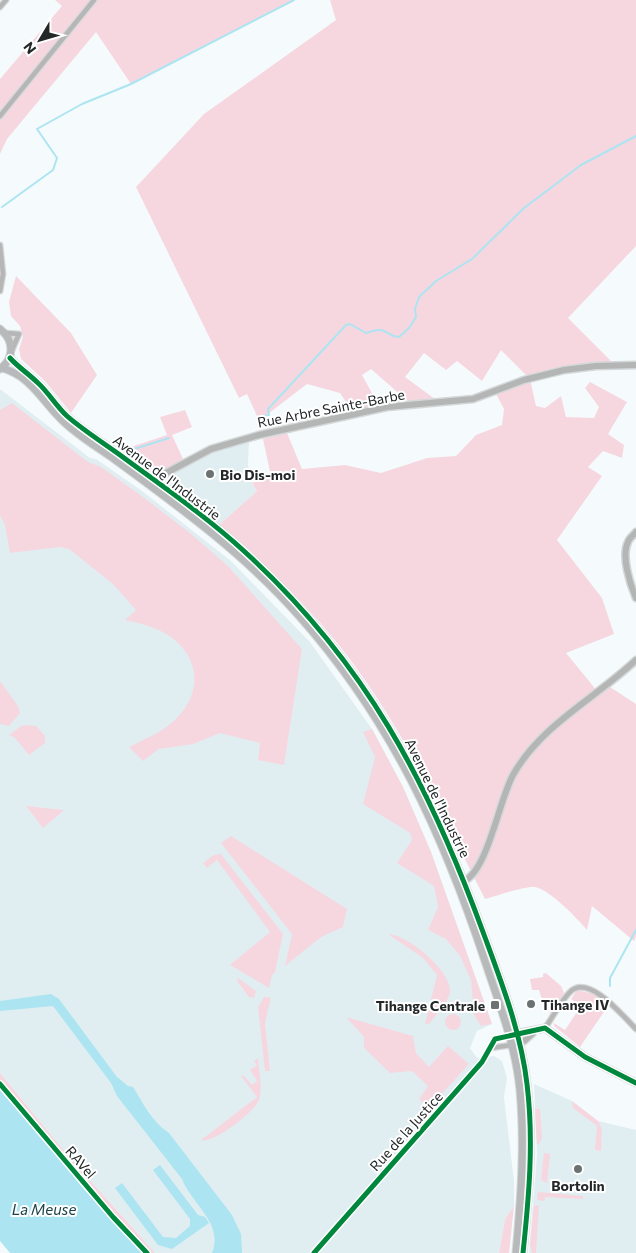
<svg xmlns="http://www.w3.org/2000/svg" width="636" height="1253" viewBox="0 0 636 1253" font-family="Commissioner,sans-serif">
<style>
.built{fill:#e0eef1}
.green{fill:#f6d7e0}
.water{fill:#ace5f1}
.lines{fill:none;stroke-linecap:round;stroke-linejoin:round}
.stream{stroke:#ace5f1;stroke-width:2}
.street-casing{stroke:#d4d8d9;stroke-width:7}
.secondary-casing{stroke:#d4d8d9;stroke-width:9}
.primary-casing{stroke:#d4d8d9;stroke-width:9}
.street{stroke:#b6b6b6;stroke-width:4.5}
.secondary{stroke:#b4b5b5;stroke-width:6}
.primary{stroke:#b8b9ba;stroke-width:7}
.cycleway-casing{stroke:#fff;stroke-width:8}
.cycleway{stroke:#00873e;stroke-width:5}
.poi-dot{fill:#6c7172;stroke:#fff;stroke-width:2}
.labels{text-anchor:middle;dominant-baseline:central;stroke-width:4;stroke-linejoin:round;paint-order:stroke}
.street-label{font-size:14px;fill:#232728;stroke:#fff}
.poi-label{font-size:14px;font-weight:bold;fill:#232728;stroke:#fff;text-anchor:start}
.water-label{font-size:15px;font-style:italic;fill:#1d434a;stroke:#fff}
</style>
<rect width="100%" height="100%" fill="#f5fbfc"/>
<path class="built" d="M0 389 90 458 96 459 142 491 231 561 310 642 372 729 403 787 431 852 492 1024 477 1031 470 1048 477 1058 494 1056 502 1061 507 1078 504 1097 514 1181V1206L505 1219 499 1253H155L70 1158 0 1073Z
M246 435 249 441 248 465 252 483 257 491 219 525 159 478V472L170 468 183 459Z
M534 1084 572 1101 598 1121 636 1130V1253H529L537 1155Z"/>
<path class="green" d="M55 0H294L131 84 96 32 7 139 0 154V79L62 6Z
M330 0H636V246L568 318 610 360 612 365 596 366 530 379 536 406 545 408 561 396 566 417 594 418 599 407 585 388 590 382 627 402 608 434 624 445 622 458 603 451 588 467 602 476 557 540 602 598 614 634 566 653 598 692 607 685 636 704V936L634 941 592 906 587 930C578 919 549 889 535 887 523 886 498 896 485 899 451 832 419 762 377 698 334 631 279 576 219 525L257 491 252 483 271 476 263 439 287 433 302 469 345 465 381 473 427 458 456 456 476 435 502 425 504 409 495 392 529 378 501 350 482 381 457 361 446 370 424 353 405 377 439 402 411 404 371 369 362 375 378 404 352 411 340 393 307 384 264 417 257 416 247 394 239 398 136 187 204 114 336 20Z
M16 276 71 333 97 375 71 413 45 381 21 359 19 349 23 337 20 326 11 316 9 302Z
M12 403 88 462 101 467 139 494 190 533 228 566 302 649 284 765 258 760 260 743 220 733 193 744 159 749 143 761 129 747C142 740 158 734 169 725 202 699 204 659 168 635 155 627 140 623 125 620L136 610 113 584 69 549 60 547 10 553 5 525 0 515V410Z
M185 410 192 427 172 435 183 459C154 480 149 469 125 449L167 435 160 417Z
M0 681 18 706 20 713 9 726 0 724Z
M26 725 36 726 45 736V743L29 755 15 738 9 735 21 726Z
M372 729 403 787 431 852 492 1024 481 1026 474 1015 471 980 460 956 446 939 428 930 438 907 434 886 397 863 412 840 410 833 363 804 375 757 363 732Z
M26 806 64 810 43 828Z
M231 836 347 909 343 927 321 937 285 966 292 934 221 843Z
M221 854 283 934 275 972 272 975 269 988 230 965 270 932 217 860 207 868 203 863 214 855Z
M388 934C408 935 452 971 450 992 450 999 434 1018 429 1024H425L437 975 423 958Z
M546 973 561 986 564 993 551 1013 548 1011 552 1005 541 997 539 990H532L530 979 543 977V974Z
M238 978 256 991 254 998 249 997 237 981Z
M577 990 594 994 608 1006 580 1047 554 1026V1023L565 1030 581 1006 571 999Z
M264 997 271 998 265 1023 270 1071H265L258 1007Z
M445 1022a8 8 0 1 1 16 0a8 8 0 1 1-16 0Z
M346 1017 413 1036 416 1053 429 1067 448 1046 469 1064 429 1108 419 1099 428 1086 412 1071 390 1073 364 1048V1037Z
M258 1058C259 1071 263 1087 259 1100 255 1112 212 1145 201 1140L257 1097 241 1076 243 1075 252 1085 257 1081 250 1070 257 1065 254 1061Z
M0 1073 70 1158 155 1253H148L88 1187 0 1081Z
M572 1101 598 1121 602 1129 601 1151 595 1150 597 1126 573 1108Z
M535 1109H540L542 1138 539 1144H537Z
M544 1153 550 1154 547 1183 541 1180Z
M538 1192 583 1196V1199L545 1197V1201L537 1200Z
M539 1205 536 1253H532L530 1244 534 1206Z
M514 1206 509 1253H499L505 1219Z"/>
<path class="water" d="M51 994 59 999 117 1077 128 1086 133 1087C143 1103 152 1122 169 1133L232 1215 241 1234 242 1253H212C224 1223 192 1205 182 1179L117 1096 111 1083 53 1006 0 1011V1001Z
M0 1087 85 1190 144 1253H10L0 1241Z
M160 1165 198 1215 205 1217 209 1223 172 1249 158 1245 115 1188 122 1183 163 1237 176 1238 190 1226V1219L153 1170Z"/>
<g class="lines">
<path class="stream" d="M2 207 53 170 57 158 37 129 82 104 131 84 294 0
M258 420 263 416 269 415 268 409 346 325 350 324 366 333C389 325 382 335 399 337L409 328 416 317 415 309 419 297 436 281 472 259 524 208 581 165 636 136
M128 451 169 438
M610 986V978L636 930"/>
<g class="street-casing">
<path id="street" d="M0 7 6 0
M0 116 94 0
M0 245 3 274 0 291
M5 333 19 334 12 350
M545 1028C553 1017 560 1002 570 992 588 973 623 1016 636 1029
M490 1048 512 1045
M314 1253 482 1062 495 1039 509 1035"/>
</g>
<g class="secondary-casing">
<path id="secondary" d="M151 481 211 449 259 435 387 407 473 399 524 380 564 370 596 366 636 365
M636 532C634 535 629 538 628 542 621 556 630 584 636 598
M464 881C488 870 499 800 513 775 541 725 596 698 636 660
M509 1035 545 1028 585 1057 636 1083
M512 1045 524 1041 534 1032"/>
</g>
<g class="primary-casing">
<path id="primary" d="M0 329C14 340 15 358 0 369
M10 358C18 367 29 374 38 383 49 393 56 406 67 416 83 430 102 442 120 455 162 486 206 516 245 552 365 662 428 781 483 932 501 981 521 1032 527 1084 534 1141 529 1196 523 1253
M2 368C31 376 42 401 62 420 76 434 94 445 110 456 177 505 245 554 300 617 392 721 443 834 486 964 500 1006 516 1047 520 1090 525 1145 521 1198 516 1253"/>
</g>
<use href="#street" class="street"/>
<use href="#secondary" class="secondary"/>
<use href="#primary" class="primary"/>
<g class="cycleway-casing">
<path id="cycleway" d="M10 358C18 367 29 374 38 383 49 393 56 406 67 416 83 430 102 442 120 455 162 486 206 516 245 552 365 662 428 781 483 932 501 981 521 1032 527 1084 534 1141 529 1196 523 1253
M0 1084 113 1217 147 1253
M314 1253 482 1062 495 1039 545 1028 585 1057 636 1083"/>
</g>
<use href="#cycleway" class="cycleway"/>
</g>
<g class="poi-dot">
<circle cx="210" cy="474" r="5"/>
<circle cx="531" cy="1004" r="5"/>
<rect x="490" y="1000" width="10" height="10" rx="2.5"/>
<circle cx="578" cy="1169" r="5"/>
</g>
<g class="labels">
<g class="street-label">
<text transform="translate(331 408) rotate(-11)">Rue Arbre Sainte-Barbe</text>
<text transform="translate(167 477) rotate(37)">Avenue de l'Industrie</text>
<text transform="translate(438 798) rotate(64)">Avenue de l'Industrie</text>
<text transform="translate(406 1131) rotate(-48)">Rue de la Justice</text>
<text transform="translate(81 1162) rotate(49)">RAVel</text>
</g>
<g class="poi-label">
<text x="220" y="474">Bio Dis-moi</text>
<text x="541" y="1004">Tihange IV</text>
<text x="485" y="1005" text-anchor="end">Tihange Centrale</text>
<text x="578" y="1185" text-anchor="middle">Bortolin</text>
</g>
<g class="water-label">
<text x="44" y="1209">La Meuse</text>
</g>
</g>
<g transform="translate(40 40) rotate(232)" stroke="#ffffff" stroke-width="4" paint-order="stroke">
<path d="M0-4L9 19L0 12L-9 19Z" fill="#232728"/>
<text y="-8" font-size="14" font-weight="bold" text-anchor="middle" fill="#232728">N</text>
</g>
</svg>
